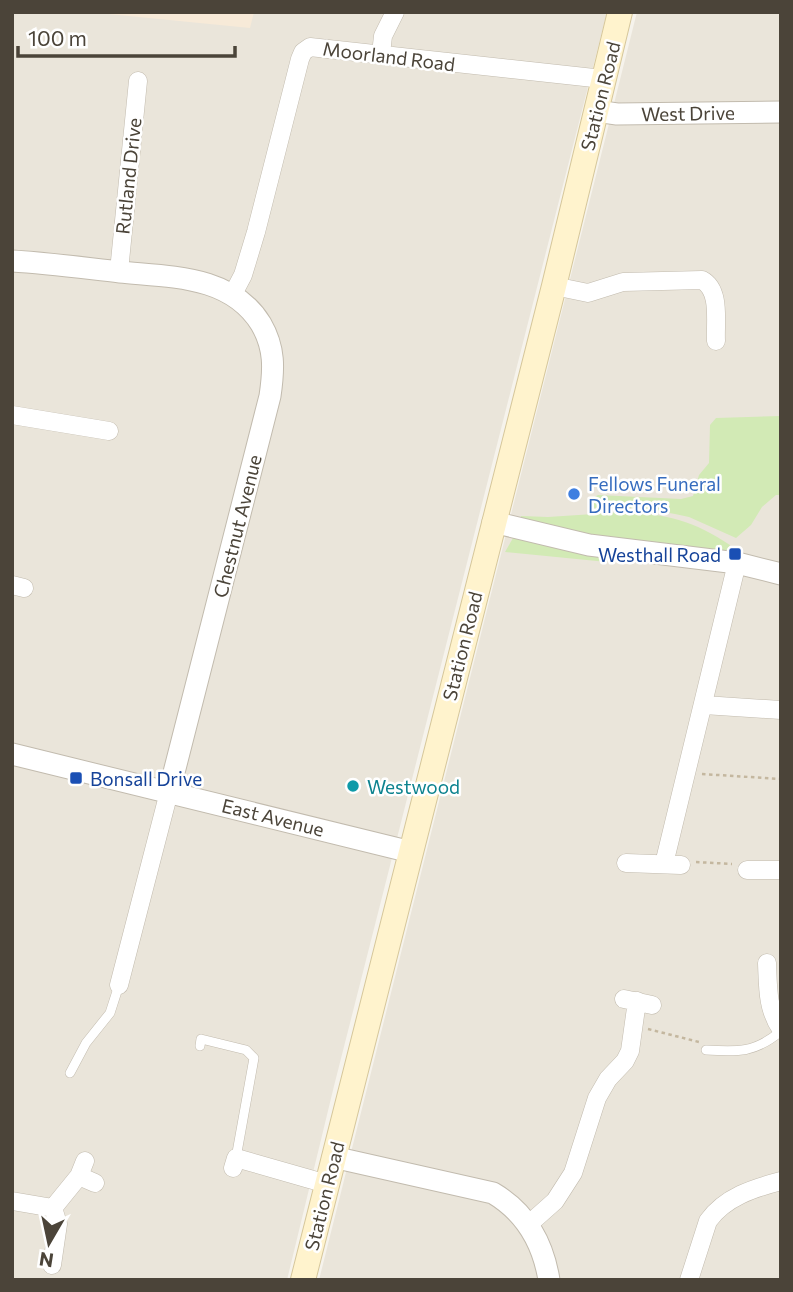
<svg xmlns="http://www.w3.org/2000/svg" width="793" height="1292" viewBox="0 0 793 1292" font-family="Commissioner,sans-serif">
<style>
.residential{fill:#eae5da}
.commercial{fill:#f7ead8}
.green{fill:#d2eab5}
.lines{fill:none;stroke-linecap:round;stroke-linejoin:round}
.service-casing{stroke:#c2bbae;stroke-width:10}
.minor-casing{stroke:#c2bbae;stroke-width:19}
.tertiary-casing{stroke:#c2bbae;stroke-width:23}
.secondary-casing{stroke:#d6c79b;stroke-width:26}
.path{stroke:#c4b79f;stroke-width:2.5;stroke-dasharray:3.5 3.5;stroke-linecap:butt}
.service{stroke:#fff;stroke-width:9}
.minor{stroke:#fff;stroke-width:18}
.tertiary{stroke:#fff;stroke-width:21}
.secondary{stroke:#fff3cd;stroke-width:24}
.shop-dot{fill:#3f7fe0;stroke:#fff;stroke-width:2.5}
.transit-dot{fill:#1a4fb4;stroke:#fff;stroke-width:2.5}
.culture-dot{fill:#0f9aa8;stroke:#fff;stroke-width:2.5}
.labels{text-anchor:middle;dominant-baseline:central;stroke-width:5;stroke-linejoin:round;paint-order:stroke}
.street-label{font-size:19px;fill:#4b4439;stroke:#fff}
.shop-label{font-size:19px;fill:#366cbe;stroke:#fff;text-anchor:start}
.transit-label{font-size:19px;fill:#164399;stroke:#fff;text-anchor:end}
.culture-label{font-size:19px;fill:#0d838f;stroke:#fff;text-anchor:start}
</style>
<rect width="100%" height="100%" fill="#f6f3ec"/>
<path class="residential" d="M12 12H607L334 1086 287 1280H12Z
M637 12H781V1280H319Z"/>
<path class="commercial" d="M88 12H254L250 28Z"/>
<path class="green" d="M781 416V495H776L762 507 751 525 736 538 689 517 675 514 641 508H588L591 499 598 495 681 499 693 496 699 475 709 463 710 425 716 418Z
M624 512C667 514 694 521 730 545L729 552 628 543 523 520 521 518V516L548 517Z
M519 537 525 538 608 558 607 562 505 552 513 538Z"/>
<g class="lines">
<g class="service-casing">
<path id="service" d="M200 1046 201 1039 246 1050 254 1058 236 1158
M706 1050C738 1052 755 1053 781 1031
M70 1073 86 1043 110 1013 119 985"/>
</g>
<g class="minor-casing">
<path id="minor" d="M381 54 383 36 395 12
M119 271 138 81
M554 286 588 293 623 282 702 280C721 290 715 322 716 341
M233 294 243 275 256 232 300 59 303 52 310 47 603 79
M12 415 109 431
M12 585 24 588
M704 705 781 710
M626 863 681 865
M664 864 737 563
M747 870H781
M767 963C768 986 767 1009 781 1029
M119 985 169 792
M624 999 652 1005
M233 1168 236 1158 327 1184
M79 1176 95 1183
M12 1201 53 1208
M528 1225 555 1201 573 1173 597 1098 608 1079 625 1061 630 1051 637 1001
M52 1265 58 1224 53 1208 79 1176 85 1161
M689 1280 708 1221C725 1197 754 1188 781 1181"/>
</g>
<g class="tertiary-casing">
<path id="tertiary" d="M596 111 617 114 781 112
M12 261C48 263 84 268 120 272 171 277 231 275 261 324 275 348 274 369 270 396L169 792
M493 522 589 545 737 563 781 574
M12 754 411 852
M333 1157 493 1193C525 1212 543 1243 549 1280"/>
</g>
<g class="secondary-casing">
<path id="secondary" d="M303 1280 554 286 620 12"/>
</g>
<path class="path" d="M702 774 781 779
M696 862 732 864
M648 1029 699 1042"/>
<use href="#service" class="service"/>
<use href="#minor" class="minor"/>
<use href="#tertiary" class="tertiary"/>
<use href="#secondary" class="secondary"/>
</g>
<circle class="shop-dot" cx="574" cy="494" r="7"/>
<g class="transit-dot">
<rect x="728" y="547" width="14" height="14" rx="3.5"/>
<rect x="69" y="771" width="14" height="14" rx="3.5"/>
</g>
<circle class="culture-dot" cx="353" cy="786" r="7"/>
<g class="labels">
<g class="street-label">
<text transform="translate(389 56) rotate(7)">Moorland Road</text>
<text transform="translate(600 96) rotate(-76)">Station Road</text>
<text transform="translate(688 113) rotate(-1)">West Drive</text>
<text transform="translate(128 176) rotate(-84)">Rutland Drive</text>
<text transform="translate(237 526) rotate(-76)">Chestnut Avenue</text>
<text transform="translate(462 646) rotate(-76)">Station Road</text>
<text transform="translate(273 817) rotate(14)">East Avenue</text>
<text transform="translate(324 1196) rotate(-76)">Station Road</text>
</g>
<g class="shop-label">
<text x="588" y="483">Fellows Funeral<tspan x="588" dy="22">Directors</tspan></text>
</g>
<g class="transit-label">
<text x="721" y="554">Westhall Road</text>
<text x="90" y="778" text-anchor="start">Bonsall Drive</text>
</g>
<g class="culture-label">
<text x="367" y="786">Westwood</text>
</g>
</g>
<rect width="793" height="1292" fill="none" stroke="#4b4439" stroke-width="28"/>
<g transform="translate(49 1243) rotate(189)" stroke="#ffffff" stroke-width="5" paint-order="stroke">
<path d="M0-5L12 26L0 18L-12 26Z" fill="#4b4439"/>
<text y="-10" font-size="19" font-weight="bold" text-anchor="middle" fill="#4b4439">N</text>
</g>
<path d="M18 46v10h217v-10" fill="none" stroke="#4b4439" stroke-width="3.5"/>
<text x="28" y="46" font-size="21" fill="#4b4439" stroke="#ffffff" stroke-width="5" paint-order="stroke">100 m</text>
</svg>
